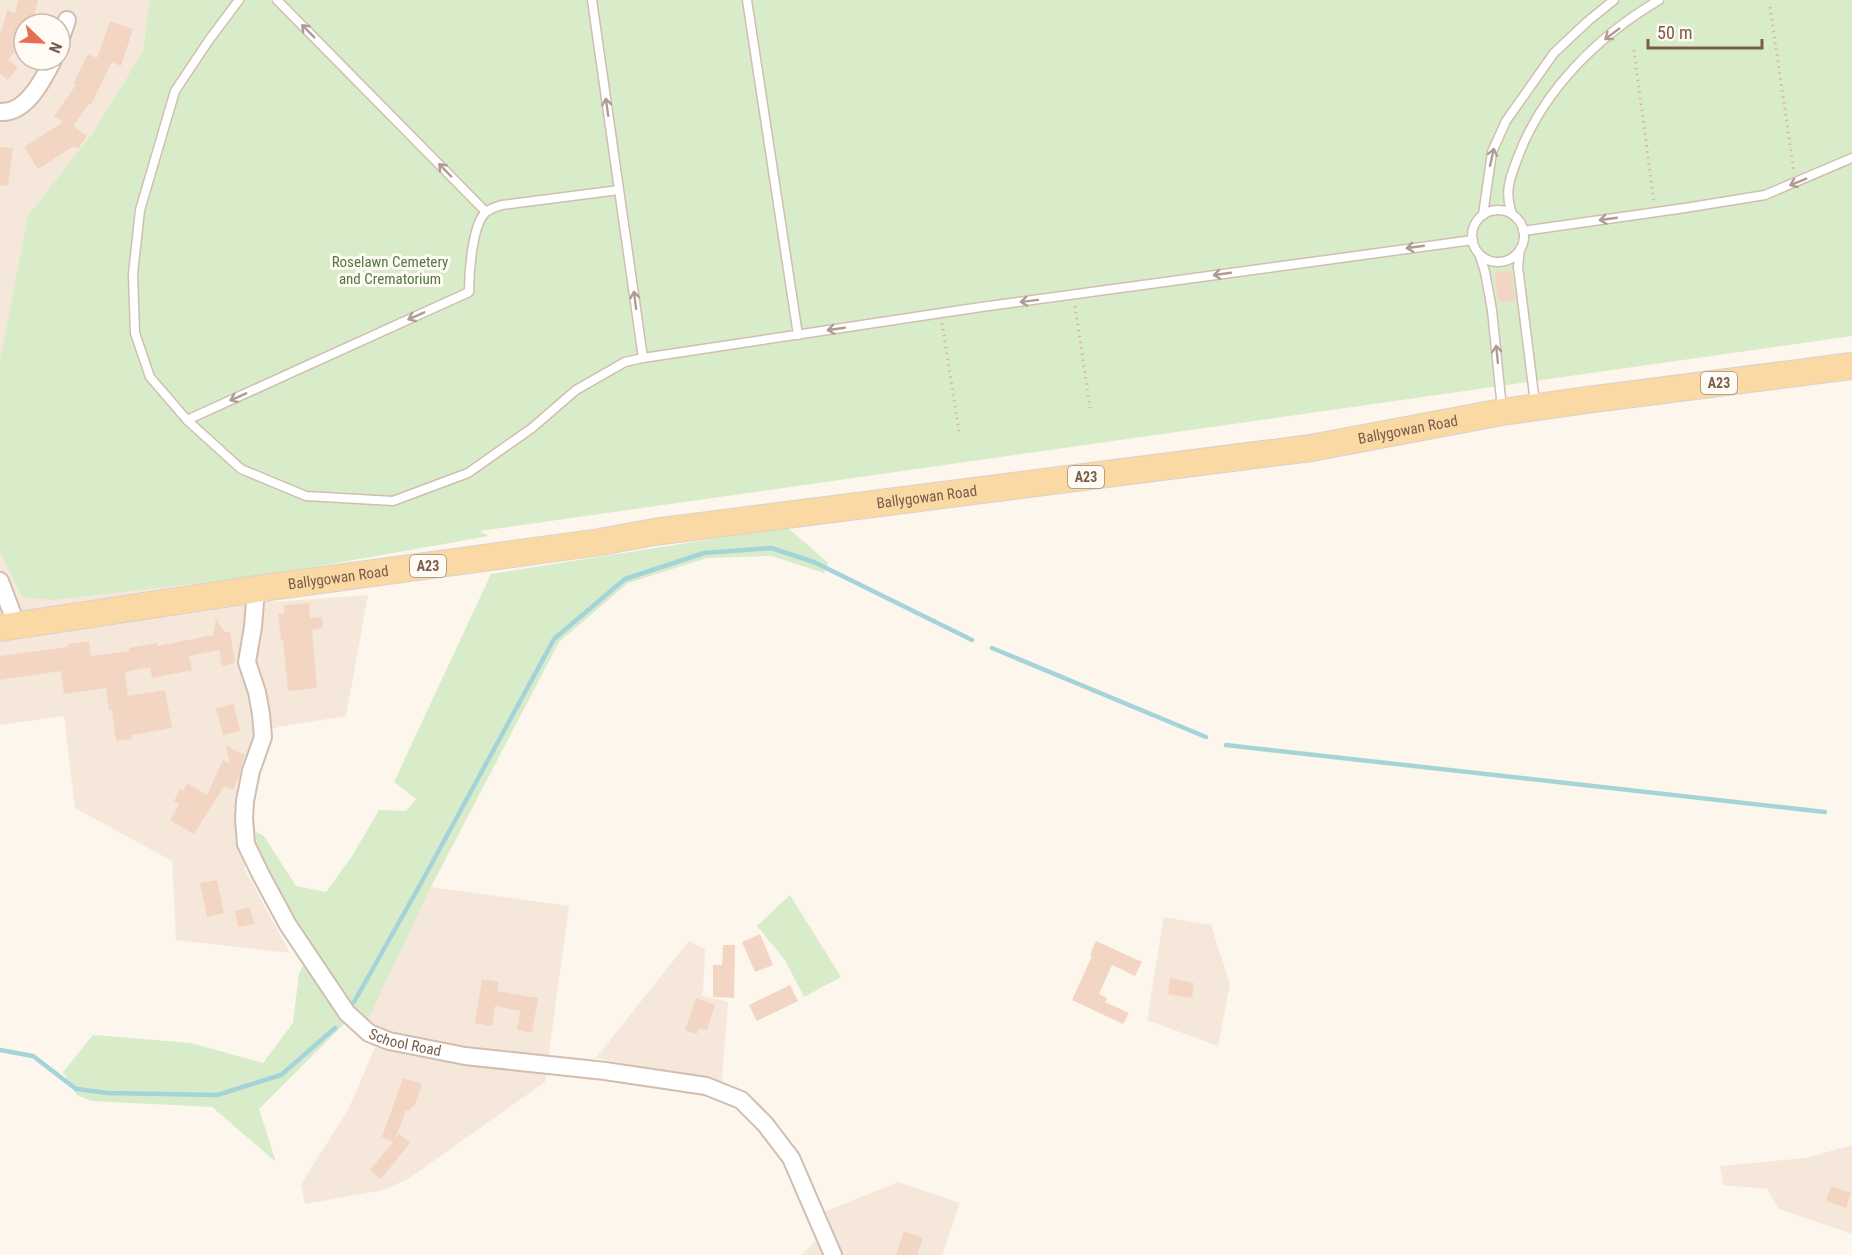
<svg xmlns="http://www.w3.org/2000/svg" width="1852" height="1255" viewBox="0 0 1852 1255" font-family="'Roboto Condensed',sans-serif">
<style>
.residential{fill:#f5e8da;fill-rule:evenodd}
.green{fill:#d8ecc9}
.lines{fill:none;stroke-linecap:round;stroke-linejoin:round}
.stream{stroke:#a5d3da;stroke-width:4.5}
.building{fill:#f3d5c3}
.service-casing{stroke:#d1beb0;stroke-width:11}
.minor-casing{stroke:#d1beb0;stroke-width:20}
.primary-casing{stroke:#dad1cd;stroke-width:28}
.path{stroke:#d9b8a5;stroke-width:3;stroke-dasharray:1.5 4.5;stroke-linecap:butt}
.service{stroke:#fff;stroke-width:8}
.minor{stroke:#fff;stroke-width:16}
.primary{stroke:#fbd9a5;stroke-width:26}
.oneway{stroke:#af9d94}
.labels{text-anchor:middle;dominant-baseline:central;stroke-width:6;stroke-linejoin:round;paint-order:stroke}
.shield{fill:#fffaf3;stroke:#a28b7f;stroke-width:1.5}
.shield-label{font-size:14px;font-weight:bold;fill:#7a5c4d}
.park-label{font-size:15px;fill:#537a41;stroke:#fffaf3}
.street-label{font-size:15px;fill:#7a5c4d;stroke:#fffaf3}
</style>
<rect width="100%" height="100%" fill="#fdf6ec"/>
<path class="residential" d="M0 0H150L151 5 143 51 92 134 0 360ZM24 24H60V60H24Z
M0 552 22 597 269 575 273 602 368 595 346 716 273 728 252 801 258 853 244 868 290 953 176 940 172 861 75 808 64 716 0 725Z
M431 887 569 906 545 1082 408 1179 383 1190 305 1204 301 1184 348 1110 383 1029 368 1020Z
M1164 917 1211 925 1230 984 1218 1046 1147 1020Z
M689 941 705 949 703 996 728 1002 722 1082 596 1058Z
M1852 1145V1234L1779 1209 1767 1189 1723 1185 1720 1166 1806 1158Z
M898 1182 960 1203 942 1255H802L831 1225 826 1211Z"/>
<path class="green" d="M150 0H1852V336L480 531 489 536 269 575 53 600 22 597 0 552V360L28 216 92 134 143 51Z
M787 527 828 563 824 573 772 556 707 558 628 583 559 642 431 887 368 1020 356 1012 259 1109 276 1162 212 1107 92 1101 77 1095 63 1072 93 1035 191 1043 263 1063 293 1023 299 974 302 967 314 952 258 853 255 831 264 836 296 886 326 892 352 856 379 810 406 811 416 799 394 782 491 574Z
M790 895 841 977 804 997 785 960 757 926Z"/>
<g class="lines">
<path class="stream" d="M992 648 1206 737
M1226 745 1825 812
M354 1002 420 885 554 639 625 579 704 553 771 548 814 562 972 640
M0 1050 33 1056 76 1089 108 1093 217 1095 281 1075 335 1028"/>
</g>
<path class="building" d="M18 0H38L32 24H24V38L8 60 18 67 8 80 0 74V36L7 10 15 13Z
M110 21 133 29 121 66 112 62 91 105 89 104 73 126 87 136 78 149 74 146 38 169 24 147 63 122 54 116 76 85 73 84 88 54 97 58Z
M0 147 13 148 8 186 0 185Z
M1512 271 1515 301 1498 302 1495 272Z
M309 603 310 618 322 617 323 628 312 630 317 688 288 691 283 640H281L278 614H284V605Z
M216 619 225 632H230L235 663 222 666 219 650 189 656 192 670 152 678 150 667 125 672 128 696 165 690 172 728 132 735V739L116 741 112 710H109L106 688 64 694 61 671 0 680V656L68 647V644L89 641 91 656 129 651V648L158 643V646L213 635Z
M234 704 240 731 223 735 216 708Z
M226 746 245 755 239 776 233 790 224 786 194 834 170 820 179 804 174 801 180 789 183 791 187 783 207 795 223 760 230 764Z
M217 880 224 913 207 917 200 883Z
M250 907 254 924 238 927 235 911Z
M760 934 773 965 755 972 742 942Z
M1096 941 1142 962 1135 976 1112 965 1099 994 1107 998 1105 1002 1129 1013 1123 1024 1072 1000 1092 956 1090 955Z
M723 945H735L734 998 713 997V965H722Z
M1170 978 1194 983 1192 998 1168 994Z
M482 979 499 982 497 991 538 998 532 1033 517 1030 520 1011 495 1006 492 1026 475 1023Z
M790 985 798 1001 757 1021 749 1005Z
M696 998 715 1005 707 1030 699 1028 697 1034 685 1030Z
M403 1078 422 1084 414 1107 412 1106 410 1111 406 1110 395 1140 399 1134 410 1143 381 1179 370 1170 393 1142 382 1137Z
M1831 1186 1851 1193 1846 1208 1826 1201Z
M904 1231 923 1238 917 1255H896Z"/>
<g class="lines">
<g class="service-casing">
<path id="service" d="M239 0 209 40 175 91 140 210 133 274 135 333 150 377 187 420 241 469 306 496 393 501 468 473 532 428 576 390 625 362 643 358 981 307 1473 240
M277 0 486 212
M592 0 643 358
M747 0 798 335
M1472 236a26 26 0 1 1 52 0a26 26 0 1 1-52 0Z
M1512 214C1504 191 1510 178 1518 157 1543 90 1598 36 1659 0
M1483 215 1492 152 1506 121 1554 53 1588 21 1614 0
M1523 231 1685 208 1765 195 1852 158
M1520 249 1518 267 1535 403
M1480 256 1485 272 1492 310 1502 409
M187 420 469 292C469 274 472 226 485 213 490 208 496 207 502 205L619 190"/>
</g>
<g class="minor-casing">
<g id="minor">
<path d="M60 41 67 20"/>
<path d="M0 112C26 114 43 80 53 60"/>
<path d="M0 581 17 626"/>
<path id="s1" d="M256 589 253 627 247 662 257 692 261 714 263 737 251 771 245 801 244 819 246 844 261 875 288 925 347 1013 369 1033 389 1041 465 1056 605 1071 706 1086 741 1100 765 1124 791 1158 833 1255"/>
</g>
</g>
<g class="primary-casing">
<g id="primary">
<path id="s2" d="M0 628 256 589 600 542 654 532 1311 448 1502 412 1587 400 1852 366"/>
</g>
</g>
<path class="path" d="M1770 7 1794 172
M1634 50 1654 203
M1075 306 1090 408
M942 323 959 431"/>
<use href="#service" class="service"/>
<use href="#minor" class="minor"/>
<use href="#primary" class="primary"/>
</g>
<defs><path id="oneway-shaft" d="M-6 0H5M1.5-3L5.5 0L1.5 3" fill="none" stroke-width="1.6" stroke-linecap="round" stroke-linejoin="round" transform="scale(1.5)"/></defs>
<g class="oneway">
<use href="#oneway-shaft" transform="translate(308 31) rotate(-135)"/>
<use href="#oneway-shaft" transform="translate(1612 34) rotate(143)"/>
<use href="#oneway-shaft" transform="translate(607 107) rotate(-98)"/>
<use href="#oneway-shaft" transform="translate(1492 157) rotate(-77)"/>
<use href="#oneway-shaft" transform="translate(445 170) rotate(-134)"/>
<use href="#oneway-shaft" transform="translate(1798 182) rotate(158)"/>
<use href="#oneway-shaft" transform="translate(1608 219) rotate(172)"/>
<use href="#oneway-shaft" transform="translate(1415 247) rotate(172)"/>
<use href="#oneway-shaft" transform="translate(1222 274) rotate(172)"/>
<use href="#oneway-shaft" transform="translate(635 300) rotate(-97)"/>
<use href="#oneway-shaft" transform="translate(1029 301) rotate(173)"/>
<use href="#oneway-shaft" transform="translate(416 316) rotate(156)"/>
<use href="#oneway-shaft" transform="translate(836 329) rotate(172)"/>
<use href="#oneway-shaft" transform="translate(1497 354) rotate(-96)"/>
<use href="#oneway-shaft" transform="translate(238 397) rotate(156)"/>
</g>
<g class="labels">
<g class="shield">
<rect x="1701" y="372" width="36" height="22" rx="4.5"/>
<rect x="1068" y="466" width="36" height="22" rx="4.5"/>
<rect x="410" y="555" width="36" height="22" rx="4.5"/>
</g>
<g class="shield-label">
<text x="1719" y="383">A23</text>
<text x="1086" y="477">A23</text>
<text x="428" y="566">A23</text>
</g>
<g class="park-label">
<text x="390" y="262">Roselawn Cemetery<tspan x="390" dy="17">and Crematorium</tspan></text>
</g>
<g class="street-label">
<text stroke="none"><textPath href="#s2" startOffset="1422">Ballygowan Road</textPath></text>
<text stroke="none"><textPath href="#s2" startOffset="936">Ballygowan Road</textPath></text>
<text stroke="none"><textPath href="#s2" startOffset="342">Ballygowan Road</textPath></text>
<text stroke="none"><textPath href="#s1" startOffset="525">School Road</textPath></text>
</g>
</g>
<g transform="translate(42 42) rotate(113)"><circle r="28" fill="#fffaf3" stroke="#cabbb1" stroke-width="1.5"/>
<path d="M0-4.5L10 22L0 15L-10 22Z" fill="#e76f51"/>
<text y="-9" font-size="16" font-weight="bold" text-anchor="middle" fill="#7a5c4d">N</text>
</g>
<path d="M1648 39v9h114v-9" fill="none" stroke="#7a5c4d" stroke-width="3"/>
<text x="1657" y="39" font-size="18" fill="#7a5c4d" stroke="#fffaf3" stroke-width="4.5" paint-order="stroke">50 m</text>
</svg>
